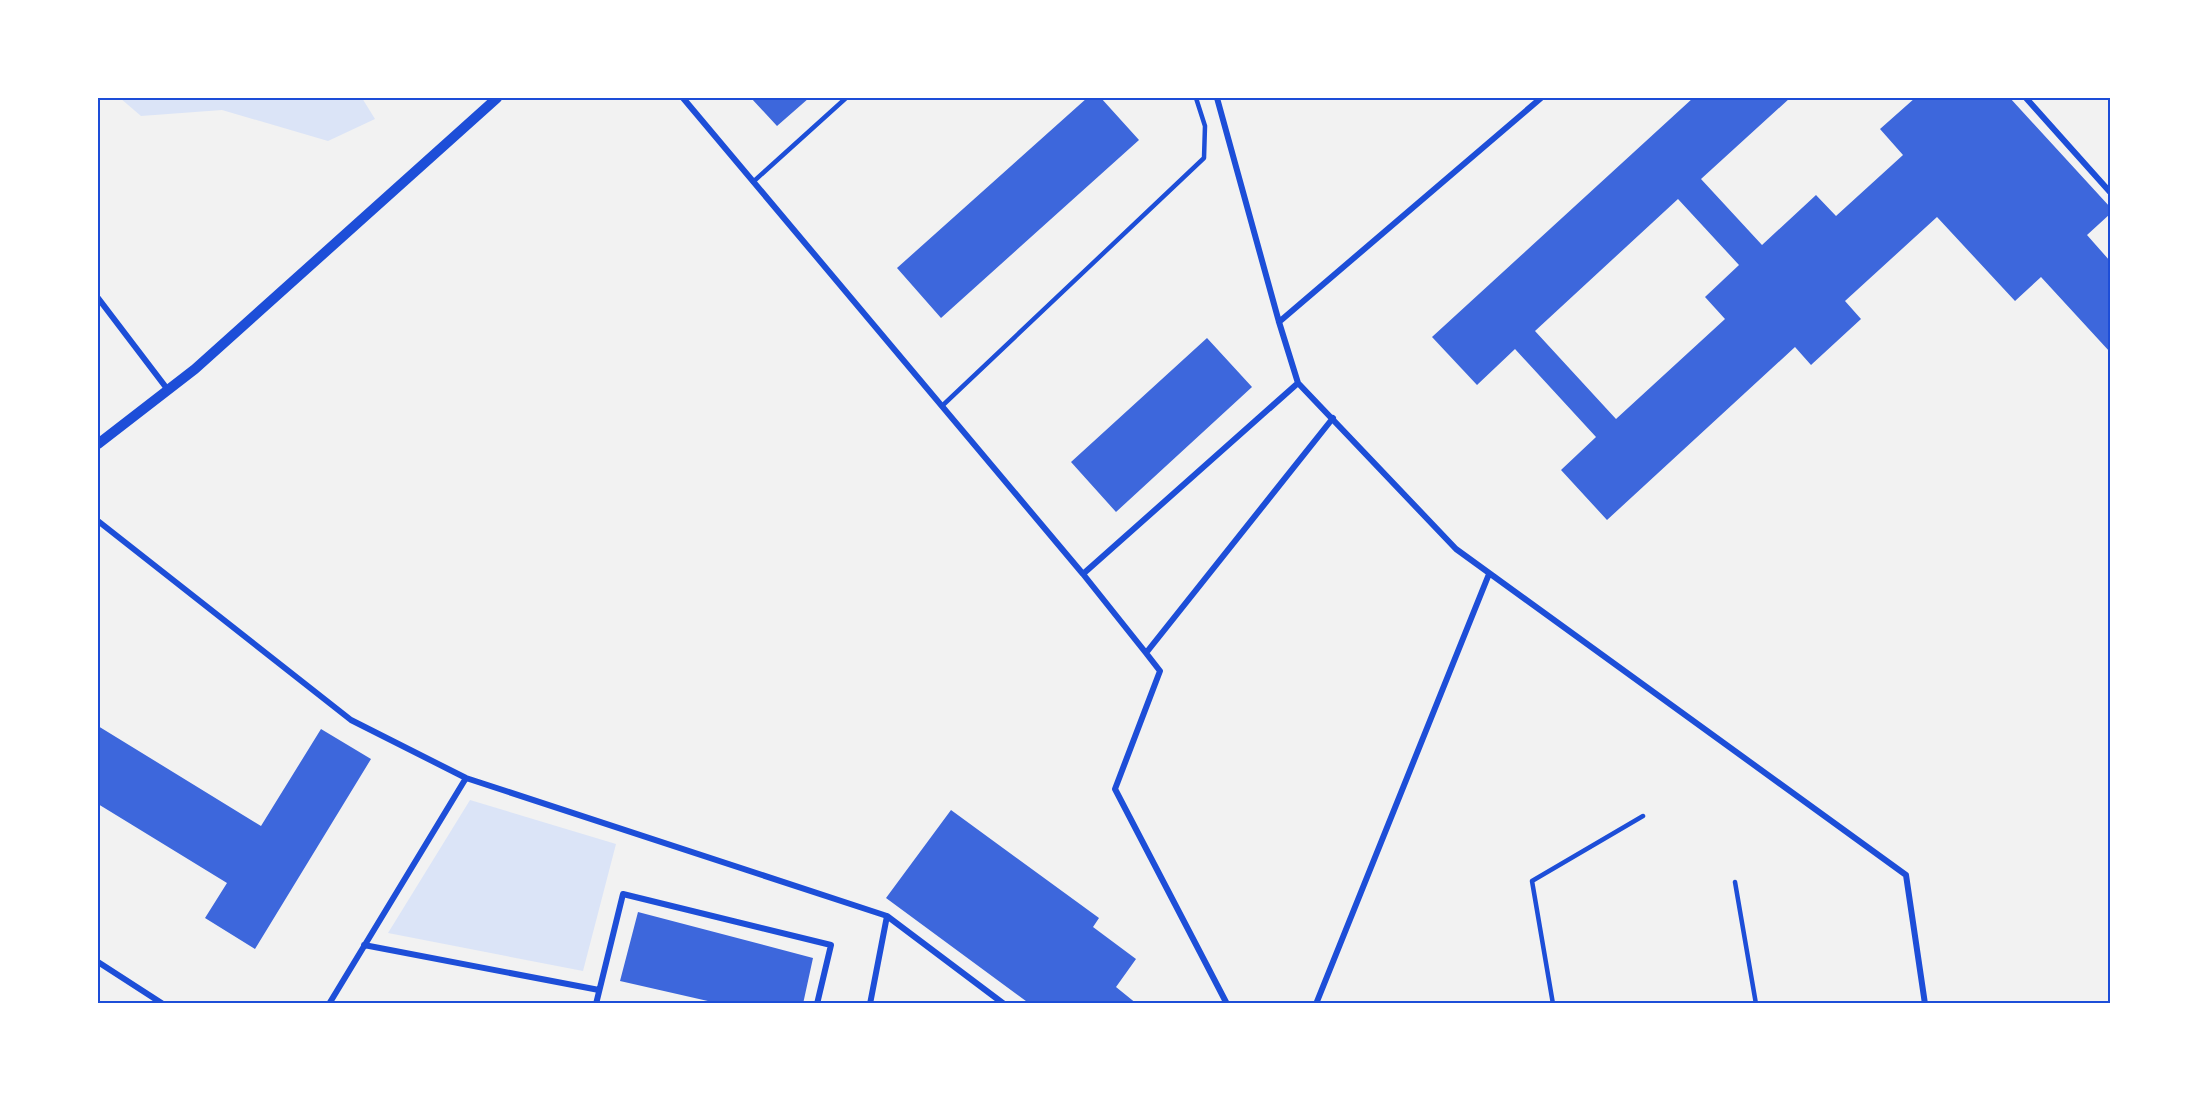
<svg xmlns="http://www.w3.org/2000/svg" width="2208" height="1101" viewBox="0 0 2208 1101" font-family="Signika,sans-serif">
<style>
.green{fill:#dbe4f7}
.building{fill:#3d67dc;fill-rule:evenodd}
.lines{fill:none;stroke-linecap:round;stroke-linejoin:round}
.service{stroke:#1d4ed8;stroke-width:4.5}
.minor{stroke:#1d4ed8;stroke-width:6}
.tertiary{stroke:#1d4ed8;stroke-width:10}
.neatline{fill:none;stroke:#1d4ed8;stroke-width:2}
</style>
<rect width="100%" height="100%" fill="#f2f2f2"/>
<path class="green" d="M120 98H362L375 119 328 141 222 110 141 116Z
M470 800 616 844 583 971 388 933Z"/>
<path class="building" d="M751 98H809L777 126Z
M1087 98H1101L1139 140 941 318 897 268Z
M1693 98H1790L1701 179 1762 245 1816 195 1836 216 1903 155 1880 129 1915 98H2010L2110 207V214L2087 235 2110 261V352L2041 277 2015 301 1937 217 1845 301 1861 319 1811 365 1795 347 1607 520 1561 470 1596 437 1515 349 1477 385 1432 337ZM1678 199 1739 265 1705 297 1725 319 1616 419 1535 331Z
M1207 338 1252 387 1116 512 1071 462Z
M98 726 261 826 321 729 371 759 255 949 205 918 227 883 98 804Z
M951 810 1099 918 1093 927 1136 959 1116 987 1137 1004H1030L886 898Z
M638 912 813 958 803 1004H721L620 981Z"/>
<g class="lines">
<path class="service" d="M753 182 846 98
M942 406 1204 158 1205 126 1196 98
M1735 882 1756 1004
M1553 1004 1532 881 1643 816"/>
<path class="minor" d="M683 98 1083 574 1146 653
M1217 98 1279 322 1298 383 1456 549 1906 875 1925 1004
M2026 98 2110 192
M98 298 168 390
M1279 322 1541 98
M98 521 351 720 466 778 887 916 1004 1004
M1083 574 1298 383
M364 945 599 990
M98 962 163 1004
M329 1004 466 778
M596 1004 623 894 831 945 817 1004
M870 1004 887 916
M1227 1004 1115 789 1160 671 1146 653 1333 418
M1316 1004 1489 574"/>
<path class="tertiary" d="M98 444 195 369 497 98"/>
</g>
<rect width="2208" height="1101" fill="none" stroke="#ffffff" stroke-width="198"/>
<rect x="99" y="99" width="2010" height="903" class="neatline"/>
</svg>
